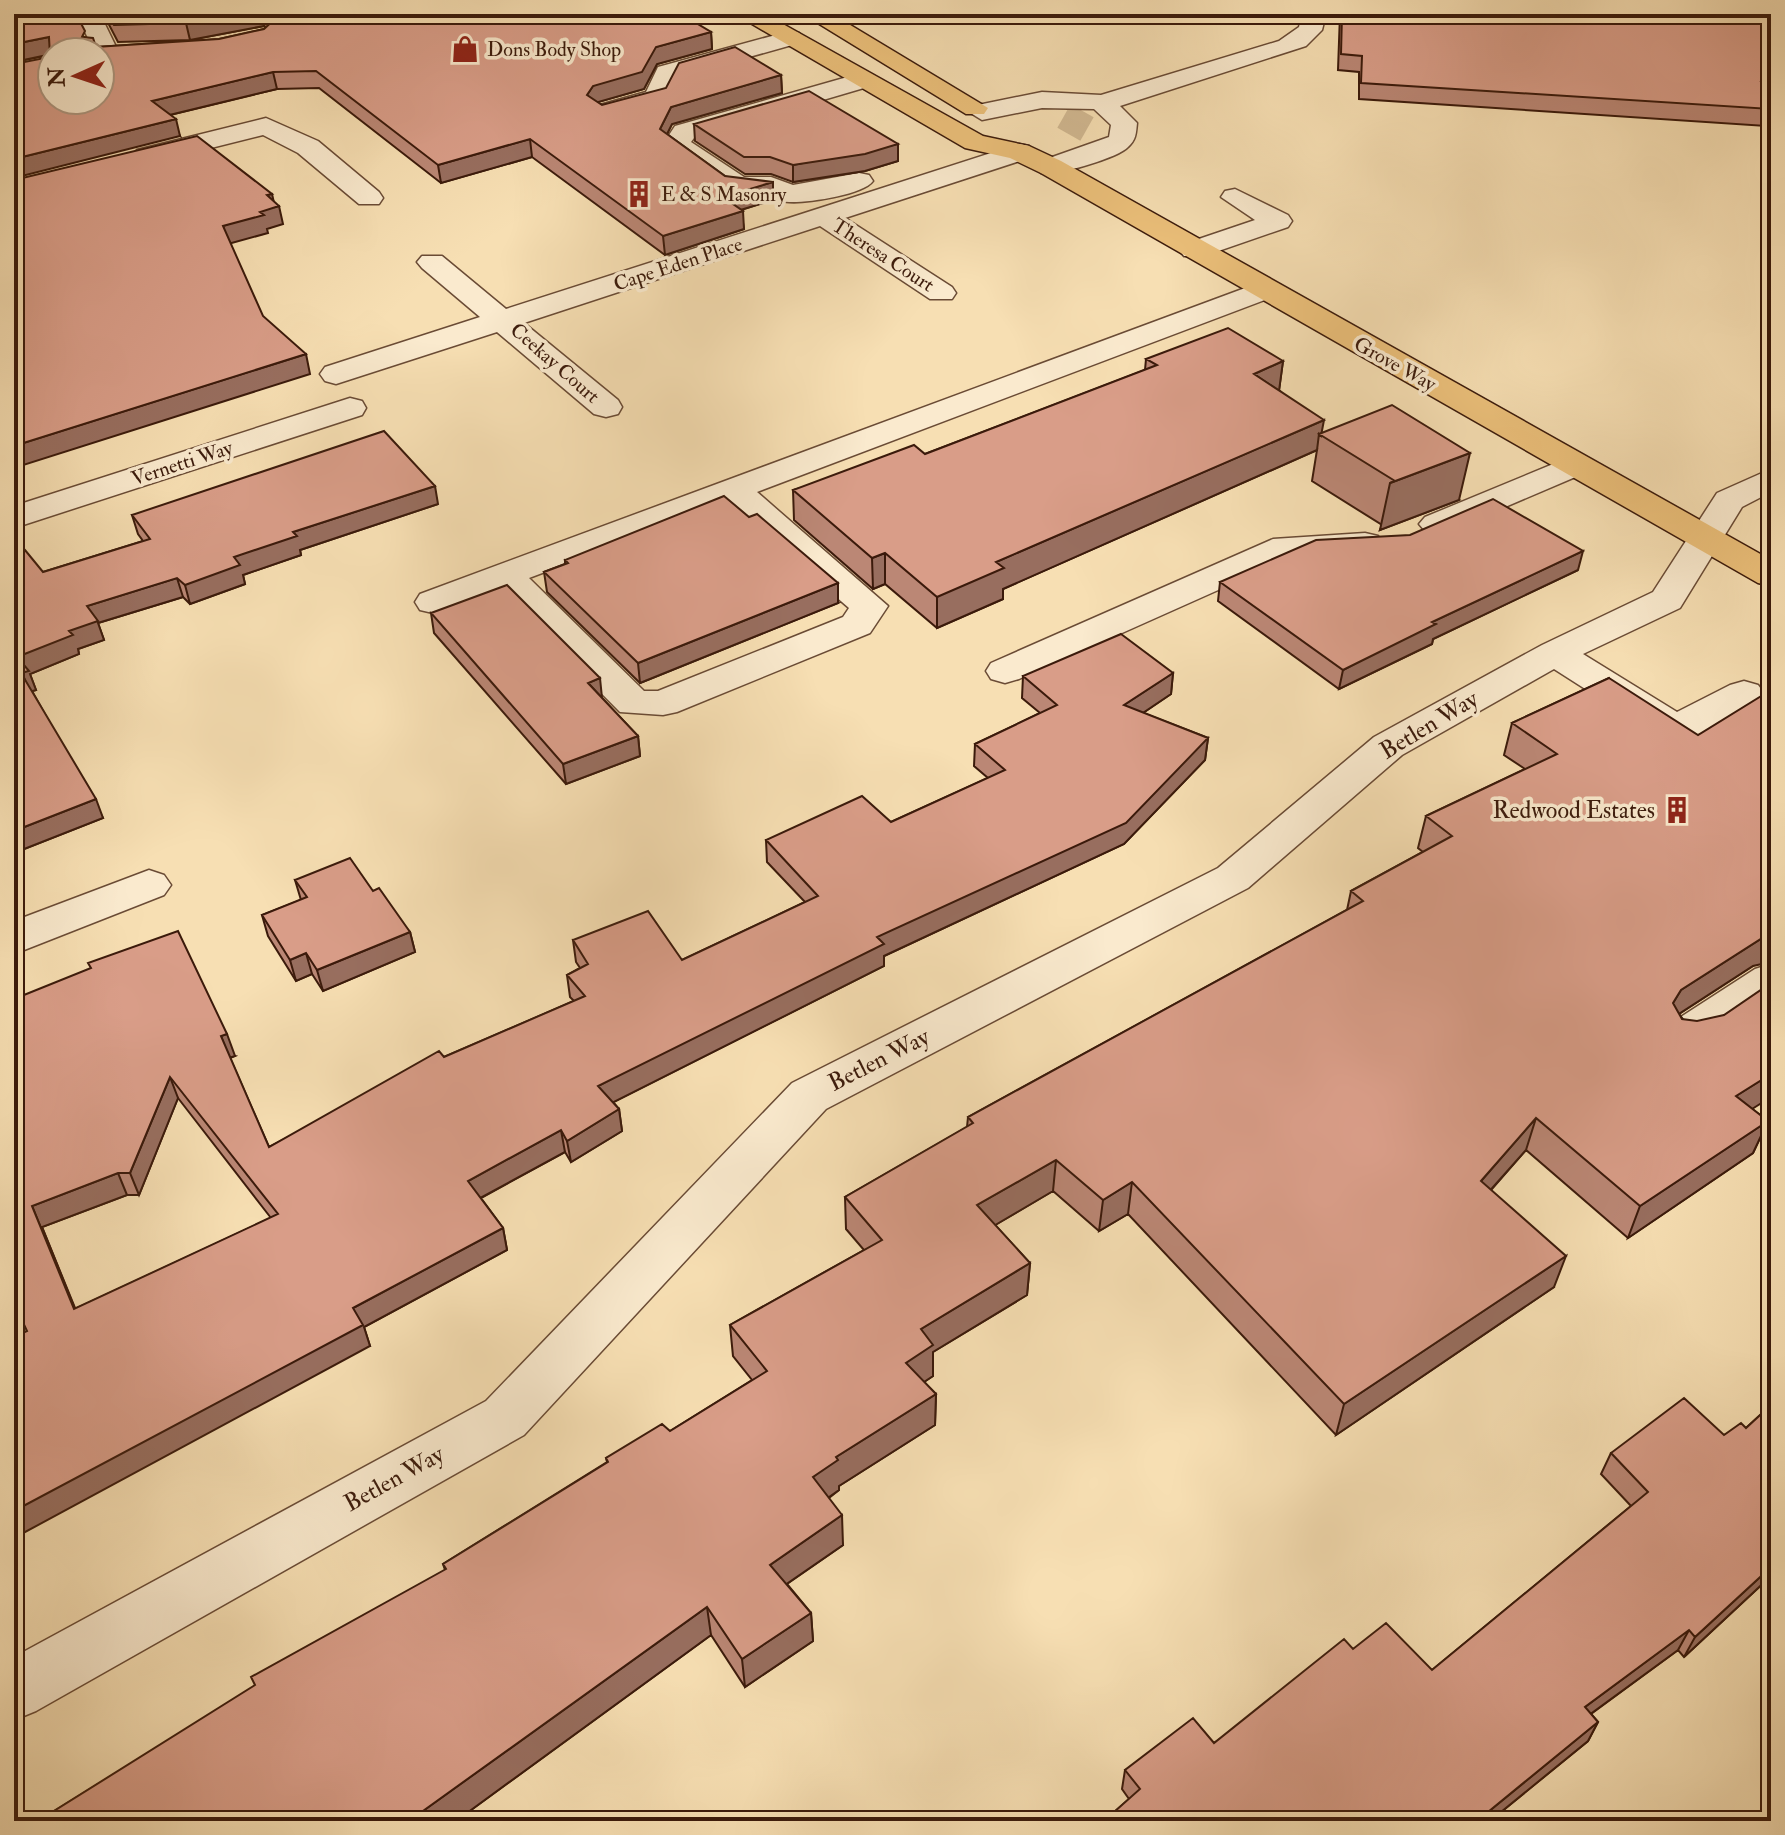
<svg xmlns="http://www.w3.org/2000/svg" width="1785" height="1835" viewBox="0 0 1785 1835" font-family="'IM FELL Double Pica',serif">
<style>
.lines{fill:none;stroke-linecap:round;stroke-linejoin:round}
.minor-tunnel{stroke:#d1b891;stroke-width:27;stroke-dasharray:27 13;stroke-linecap:butt}
.minor-casing{stroke:#6a4b35;stroke-width:3}
.major-casing{stroke:#3b1a0b;stroke-width:3}
.minor{fill:#faeace;fill-rule:evenodd}
.major{fill:#ecc07a;fill-rule:evenodd}
.wall{fill:#bb8775;stroke:#3b1a0b;stroke-width:2;fill-rule:evenodd}
.shaded-wall{fill:#986e5f;stroke:#3b1a0b;stroke-width:2}
.building{fill:#d99d88;stroke:#3b1a0b;stroke-width:2;fill-rule:evenodd}
.labels{text-anchor:middle;dominant-baseline:central;stroke-width:7;stroke-linejoin:round;paint-order:stroke}
.far-poi-label{font-size:20px;fill:#3b1a0b;stroke:#faeace;text-anchor:start}
.far-street-label{font-size:20px;fill:#3b1a0b;stroke:#faeace}
.street-label{font-size:24px;fill:#3b1a0b;stroke:#faeace}
.poi-label{font-size:24px;fill:#3b1a0b;stroke:#faeace;text-anchor:end}
</style>
<rect width="100%" height="100%" fill="#f7dfb3"/>
<filter id="stains"><feTurbulence type="fractalNoise" baseFrequency=".0025" numOctaves="4"/><feColorMatrix values="0 0 0 0 .2 0 0 0 0 .09 0 0 0 0 .02 0 0 0 .5 -.17"/></filter>
<radialGradient id="worn" r=".72"><stop offset=".6" stop-color="#630" stop-opacity="0"/><stop offset="1" stop-color="#630" stop-opacity=".3"/></radialGradient>
<g class="lines">
<path class="minor-tunnel" d="M1064 116 1087 129"/>
<g class="minor-casing">
<path id="minor" d="M60 14 101 16 119 53 116 58 100 61V52H89L93 48 82 26 64 19Z
M1302 14H1326L1322 30 1306 46 1120 106 1137 123C1136 133 1136 140 1128 147 1118 158 1056 176 1041 173L1037 167 1041 161 1109 137 1111 125 1094 109 1042 108 982 120 969 112 973 106 1042 92 1101 95 1279 41 1299 27Z
M790 31 799 33 802 38 799 43 678 77 666 102 609 119 596 111 600 105 646 92 658 67Z
M865 72 878 80 874 85 694 138 691 142 744 177H771L793 185 859 173 869 175 873 181C863 195 807 203 789 202 780 202 774 195 766 193 754 191 741 194 728 191L663 144 675 126Z
M266 118 318 141 379 192 383 198 379 204H359L298 153 263 135 147 164 137 162 133 156 137 150Z
M1019 144 1029 146 1032 152 1029 158 845 218 952 287 956 293 952 299H930L820 226 524 323 618 400 622 407 618 414 606 417 594 414 497 332 336 384 325 381 320 374 325 367 480 317 422 268 417 262 422 256H442L506 309Z
M1235 189 1288 215 1292 221 1288 227 1204 256H1184L1179 250 1184 244 1255 220 1221 197 1225 191Z
M1264 281 1275 284 1279 290 1275 296 757 492 888 606 870 633 677 712 663 715 620 712 499 590 446 610 433 613 420 610 415 602 420 594ZM728 503 849 608 843 617 658 691H644L529 578Z
M350 398 362 401 366 408 362 415 14 528V506Z
M1575 455 1587 458 1592 465 1587 472 1449 531 1437 535 1425 531 1419 524 1425 517Z
M1771 469V492L1742 507 1680 608 1583 654 1677 712 1730 685 1744 681 1758 685 1764 693 1758 701C1730 716 1694 746 1662 738L1554 669 1402 755 1248 888 826 1109 524 1435 36 1711 14 1720V1657L486 1401 792 1083 1218 868 1374 737 1542 645 1653 592 1717 493Z
M1365 533 1378 536 1383 544 1378 552 1292 557 1019 679 1005 683 991 679 986 671 991 663 1273 539Z
M149 870 164 875 171 885 164 895 14 954V921Z
M1771 964V1002C1742 1022 1706 1059 1670 1048L1663 1036 1670 1024 1755 969Z"/>
</g>
<g class="major-casing">
<path id="major" d="M735 14H765L983 136 1029 146 1061 161 1771 560V586L1758 583 1041 173 1010 158 965 148Z
M803 14H832L988 108 984 114H966Z"/>
</g>
<use href="#minor" class="minor"/>
<use href="#major" class="major"/>
</g>
<path class="wall" d="M14 14 87 38 96 47 219 39 264 29 266 27 264 26 190 40 118 42 104 15 101 14H550L555 17 711 32 712 49 657 64 644 89 598 102 602 105 781 75 782 93 672 124 667 134 725 176 773 200 741 210 744 229 665 255 532 157 441 183 319 88 277 89 170 115 180 136 50 57V55L14 62Z
M1340 14H1760L1771 46V99L1767 98 1770 109 1766 126 1359 99V72L1338 70Z
M694 124 898 144V161L865 171 793 182 771 174H745L695 141Z
M1146 359 1283 361 1279 390 1322 433 1459 500 1380 530 1382 525 1312 481 1317 450 1003 589V599L937 628 885 584 873 589 794 520 793 490 925 454 1145 370Z
M438 504 300 550 301 555 243 575 245 584 190 604 183 597 98 623 104 640 78 649 79 654 30 674 36 690 32 691 103 818 14 853V554L43 572 143 541 138 534 132 515Z
M565 560 838 603 640 683 547 592 544 572 565 564Z
M1578 570 1433 639 1432 644 1339 689 1218 601 1220 582Z
M431 613 602 698 638 736 640 756 566 784 434 633Z
M1173 673 1171 694 1143 713 1208 738 1205 760 1124 844 884 956V966L613 1102 619 1109 622 1131 571 1162 565 1152 481 1198 503 1228 507 1250 364 1327 370 1346 27 1331 14 999 235 1056 230 1058 269 1147 444 1057 574 1001 570 997 567 975 580 968 576 962 573 940 682 960 805 902 767 862 766 840 891 822 988 778 974 766 975 744 1040 713 1022 698 1023 676ZM178 1098 271 1218 75 1309 42 1227 127 1195H139Z
M1609 678 1753 966 1679 1014 1752 1109 1768 1121 1753 1153 1628 1238 1526 1150 1491 1190 1554 1287 1336 1435 1128 1214 1099 1231 1053 1191 995 1225 1030 1263 1027 1295 933 1352V1376L924 1382 936 1394 935 1425 839 1486V1490L829 1498 843 1545 787 1584 811 1613 813 1641 745 1687 711 1635 456 1821H38L445 1570 443 1564 607 1462 606 1458 670 1431 752 1380 733 1356 730 1325 864 1250 846 1229 845 1197 967 1127 968 1117 1347 910 1351 891 1423 852 1418 848 1426 816 1525 769 1504 755 1512 723Z
M295 880 373 891 410 932 415 952 323 991 312 974 296 981 268 936 262 915 301 900Z
M1771 1405V1576L1684 1657 1678 1650 1591 1714 1598 1722 1588 1741 1490 1821H1104L1129 1799 1122 1789 1125 1770 1214 1743 1353 1649 1432 1670 1631 1506 1601 1474 1611 1453 1724 1435 1746 1428Z"/>
<path class="shaded-wall" d="M237 14H262L264 26 190 40 186 23Z
M711 32 712 49 657 64 644 89 595 103 587 95 593 86 656 47Z
M49 37 52 54 14 62V44Z
M273 72 277 89 157 118 152 101Z
M781 75 782 93 672 124 661 146 660 129 671 107Z
M176 119 180 136 14 178V159Z
M530 139 532 157 441 183 438 165Z
M898 144V161L865 171 793 182V165Z
M773 182V200L724 215 723 197Z
M272 194 275 207 279 206 283 224 267 229 268 233 228 244 223 226 260 212 267 195Z
M743 211 744 229 665 255 663 236Z
M306 354 310 374 14 468V446Z
M1283 361 1279 391 1254 374Z
M1324 420 1321 436 1319 434 1317 450 1003 589V599L937 628V597L996 562Z
M1470 453 1459 500 1380 530 1390 483Z
M435 486 438 504 300 550 301 555 243 575 245 584 190 604 185 585 234 557 293 532Z
M1583 551 1578 570 1433 639 1432 644 1339 689 1343 670 1432 622Z
M885 553V584L873 589 872 558Z
M177 578 183 597 98 623 104 640 78 649 79 654 30 674 36 690 29 692 17 657 69 631 87 606Z
M838 583V603L640 683 638 663Z
M1173 673 1171 694 1122 727 1124 705Z
M600 678 602 698 588 683Z
M638 736 640 756 566 784 563 764Z
M1208 738 1205 760 1124 844 884 956V966L602 1108 598 1086 877 937Z
M96 799 103 818 14 853V831Z
M410 932 415 952 323 991 317 970Z
M1771 934V962L1753 966 1668 1021 1673 1003 1681 990 1767 935Z
M306 953 312 974 296 981 290 960Z
M227 1034 235 1056 229 1058 221 1036Z
M1771 1074V1097L1722 1128 1736 1096Z
M170 1077 178 1098 139 1195 130 1173Z
M619 1109 622 1131 571 1162 567 1141Z
M1536 1118 1526 1150 1471 1212 1481 1181Z
M1768 1121 1753 1153 1628 1238 1640 1206Z
M561 1130 565 1152 473 1202 468 1181Z
M1056 1160 1053 1191 975 1237 977 1205Z
M118 1173 127 1195 42 1227 84 1330 74 1309 32 1206Z
M1132 1182 1128 1214 1099 1231 1103 1200Z
M503 1228 507 1250 364 1327 370 1346 14 1538V1511L353 1308Z
M1566 1256 1554 1287 1336 1435 1344 1404Z
M1030 1263 1027 1295 933 1352V1376L906 1394V1363L921 1329Z
M936 1394 935 1425 839 1486V1490L815 1507 813 1477 836 1457Z
M842 1515 843 1545 772 1594 770 1565Z
M1771 1567V1576L1684 1657 1695 1637Z
M707 1607 711 1635 456 1821H409Z
M811 1613 813 1641 745 1687 742 1659Z
M1689 1630 1678 1650 1574 1726 1585 1707Z
M1598 1722 1588 1741 1490 1821H1477Z"/>
<path class="building" d="M14 14H76L85 31 82 37 93 38 96 47 219 39 264 29 276 18 269 14H550L555 17 566 15 567 14H681L711 32 656 47 642 72 593 86 587 95 602 105 666 88 679 63 735 47 781 75 671 107 660 129 725 176 773 182 723 197 743 211 663 236 530 139 438 165 316 71 273 72 152 101 176 119 14 159V64L50 57 49 37 14 44ZM52 52H100V100H52Z
M108 14H237L186 23 114 25Z
M1342 14H1760L1771 46V82H1761L1770 109 1361 83 1362 56 1341 54Z
M809 91 898 144 865 154 793 165 770 157H744L694 124Z
M197 136 272 194 267 195 279 206 260 212 264 215 223 226 263 316 306 354 14 446V180Z
M1228 328 1283 361 1254 374 1324 420 996 562 1004 568 937 597 885 553 872 558 793 490 914 445 925 454 1157 365 1146 359Z
M1392 405 1470 453 1390 483 1395 481 1319 434Z
M384 431 435 486 293 532 297 536 234 557 240 565 185 585 177 578 87 606 98 621 69 631 73 635 17 657 29 671 21 673 96 799 14 831V554L25 550 43 572 150 539 132 515Z
M724 496 749 517 757 514 838 583 638 663 544 572 568 563 565 560Z
M1493 499 1583 551 1432 622 1436 624 1343 670 1220 582 1316 540 1410 535Z
M507 585 600 678 588 683 638 736 563 764 431 613Z
M1121 634 1173 673 1124 705 1208 738 1126 823 877 937 884 944 598 1086 619 1109 567 1141 561 1130 468 1181 503 1228 353 1308 363 1325 14 1511V1337L27 1331 14 1303V999L91 968 88 963 178 931 227 1034 221 1036 269 1147 439 1051 444 1057 585 996 567 975 588 964 573 940 648 911 682 960 818 896 766 840 862 796 891 822 1005 770 975 744 1057 705 1023 676ZM170 1077 278 1214 74 1309 32 1206 118 1173H130Z
M1609 678 1698 735 1771 690V934L1767 935 1681 990 1673 1003 1682 1019 1697 1021 1724 1015 1771 983V1074L1736 1096 1768 1121 1640 1206 1536 1118 1481 1181 1566 1256 1344 1404 1132 1182 1103 1200 1056 1160 977 1205 1030 1263 921 1329 933 1345 906 1363 936 1394 836 1457 838 1460 813 1477 842 1515 770 1565 811 1613 742 1659 707 1607 409 1821H38L255 1685 251 1677 446 1569 443 1564 608 1462 606 1458 662 1424 670 1431 767 1371 730 1325 882 1240 845 1197 973 1123 968 1117 1363 901 1351 891 1452 836 1426 816 1557 754 1512 723Z
M350 858 373 891 379 888 410 932 317 970 306 953 290 960 262 915 307 897 295 880Z
M1684 1398 1724 1435 1741 1423 1746 1428 1771 1405V1567L1695 1637 1689 1630 1585 1707 1598 1722 1477 1821H1104L1140 1789 1125 1770 1193 1718 1214 1743 1344 1639 1353 1649 1386 1623 1432 1670 1648 1492 1611 1453Z
M24 1815 27 1821H14Z"/>
<defs>
<g id="shop-bare" transform="scale(2.16)"><path d="M-5-2.5h2.3a2.7 3.5 0 0 1 5.4 0H5L5.5 6h-11ZM-1.5-2.5h3a1.5 2.3 0 0 0-3 0Z" fill="#8f2418" stroke="#faeace" stroke-width="2.5" paint-order="stroke"/></g>
<g id="building-bare" transform="scale(2.16)"><path d="M-4-6H4V6H1V3H-1V6H-4ZM-2.5-4.3h1.7v1.8h-1.7ZM.8-4.3h1.7v1.8H.8ZM-2.5-1h1.7V.8h-1.7ZM.8-1h1.7V.8H.8Z" fill="#8f2418" stroke="#faeace" stroke-width="2.5" paint-order="stroke"/></g>
</defs>
<g fill-rule="evenodd">
<use href="#shop-bare" x="465" y="49"/>
<use href="#building-bare" x="639" y="194"/>
<use href="#building-bare" x="1677" y="810"/>
</g>
<g class="labels">
<g class="far-poi-label">
<text x="487" y="49">Dons Body Shop</text>
<text x="661" y="194">E &amp; S Masonry</text>
</g>
<g class="far-street-label">
<text transform="translate(883 255) rotate(33)">Theresa Court</text>
<text transform="translate(678 264) rotate(-18)">Cape Eden Place</text>
<text transform="translate(555 363) rotate(41)">Ceekay Court</text>
<text transform="translate(1395 364) rotate(29)">Grove Way</text>
<text transform="translate(182 463) rotate(-18)">Vernetti Way</text>
</g>
<g class="street-label">
<text transform="translate(1429 725) rotate(-31)">Betlen Way</text>
<text transform="translate(879 1060) rotate(-27)">Betlen Way</text>
<text transform="translate(394 1479) rotate(-29)">Betlen Way</text>
</g>
<g class="poi-label">
<text x="1655" y="810">Redwood Estates</text>
</g>
</g>
<rect width="1785" height="1835" fill="none" stroke="#f7dfb3" stroke-width="48"/>
<rect x="16" y="16" width="1753" height="1803" fill="none" stroke="#3b1a0b" stroke-width="4"/>
<rect x="24" y="24" width="1737" height="1787" fill="none" stroke="#3b1a0b" stroke-width="2"/>
<g transform="translate(76 76) rotate(267)"><circle r="38" fill="#faeace" stroke="#ae9780" stroke-width="2"/>
<path d="M0-6L14 30L0 20L-14 30Z" fill="#8f2418"/>
<text y="-12" font-size="22" font-weight="bold" text-anchor="middle" fill="#3b1a0b">N</text>
</g>
<rect width="100%" height="100%" filter="url(#stains)"/>
<rect width="100%" height="100%" fill="url(#worn)"/>
</svg>
